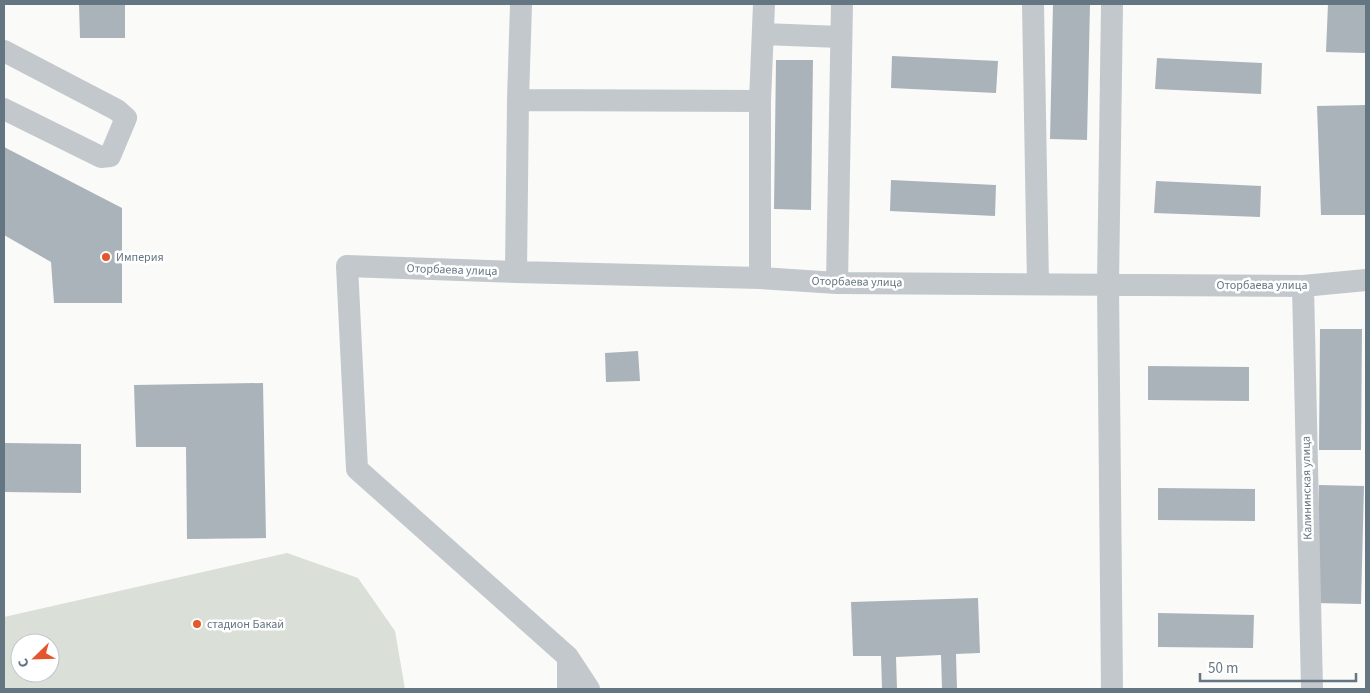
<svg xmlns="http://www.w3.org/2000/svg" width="1370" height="693" viewBox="0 0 1370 693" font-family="'Source Sans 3',sans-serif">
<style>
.green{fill:#dadfd7;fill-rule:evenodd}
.building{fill:#aab3b9}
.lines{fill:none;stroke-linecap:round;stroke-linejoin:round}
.minor{stroke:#c3c8cc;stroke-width:22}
.poi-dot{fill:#e4572e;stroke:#fff;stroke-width:2}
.labels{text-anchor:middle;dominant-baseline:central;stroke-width:5;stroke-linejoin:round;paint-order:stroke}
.poi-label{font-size:12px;fill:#657683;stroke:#fff;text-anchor:start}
.street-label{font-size:12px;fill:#657683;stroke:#fff}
</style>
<rect width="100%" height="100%" fill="#fafaf8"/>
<path class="green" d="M287 553 358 578 395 631 405 689H4V617ZM20 643H50V673H20Z"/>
<path class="building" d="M79 4H125V38H80Z
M1053 4H1090L1087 140 1050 139Z
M1328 4H1366L1365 53 1326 52Z
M892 56 998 61 996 93 891 88Z
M1157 58 1262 63 1261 94 1155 89Z
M776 60H813L811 210 774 209Z
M1366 105V215H1321L1317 106Z
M4 147 122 208V303H54L51 262 4 235Z
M891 180 996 185 995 216 890 211Z
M1156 181 1261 186 1260 217 1154 213Z
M1320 329H1362L1361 450H1319Z
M638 351 640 381 606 382 605 353Z
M1148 366 1249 367V401L1148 400Z
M263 383 266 538 187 539 186 447H136L134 385Z
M4 443 81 444V493L4 492Z
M1319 485 1364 486 1361 604 1316 603Z
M1158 488 1255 489V521L1158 520Z
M978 598 980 653 956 654 957 689H942L941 655 896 657 897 689H882L881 656H853L851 602Z
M1158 613 1254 615 1253 648 1158 647Z"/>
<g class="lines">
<path class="minor" d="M1033 4 1038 284
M763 34 840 37
M4 51 117 110 126 118 110 156 101 157 4 109
M518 100 760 101
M516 272 518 100 521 4
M760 278V101L764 4
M837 283 842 4
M1303 286 1312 689
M568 657 589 689
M568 689V657L357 469 347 266 516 272 760 278 837 283 1303 286 1366 280
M1112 689 1108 285 1112 4"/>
</g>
<g class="poi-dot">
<circle cx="106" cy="257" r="5"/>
<circle cx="197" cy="624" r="5"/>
</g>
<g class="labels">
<g class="poi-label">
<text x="116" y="257">Империя</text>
<text x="207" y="624">стадион Бакай</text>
</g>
<g class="street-label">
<text transform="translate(452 270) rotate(2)">Оторбаева улица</text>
<text transform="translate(857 282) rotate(1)">Оторбаева улица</text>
<text x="1262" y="285">Оторбаева улица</text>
<text transform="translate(1307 488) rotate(-91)">Калининская улица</text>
</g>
</g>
<rect width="1370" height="693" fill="none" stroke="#657683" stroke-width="10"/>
<g transform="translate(35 658) rotate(247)"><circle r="24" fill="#ffffff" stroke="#c1c8cd"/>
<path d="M0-4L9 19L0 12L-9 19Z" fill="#e4572e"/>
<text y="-8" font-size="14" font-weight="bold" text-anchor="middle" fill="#657683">С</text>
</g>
<path d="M1200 673v8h156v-8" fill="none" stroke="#657683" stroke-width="2.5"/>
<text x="1208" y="673" font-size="15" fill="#657683" stroke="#ffffff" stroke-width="4" paint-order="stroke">50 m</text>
</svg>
